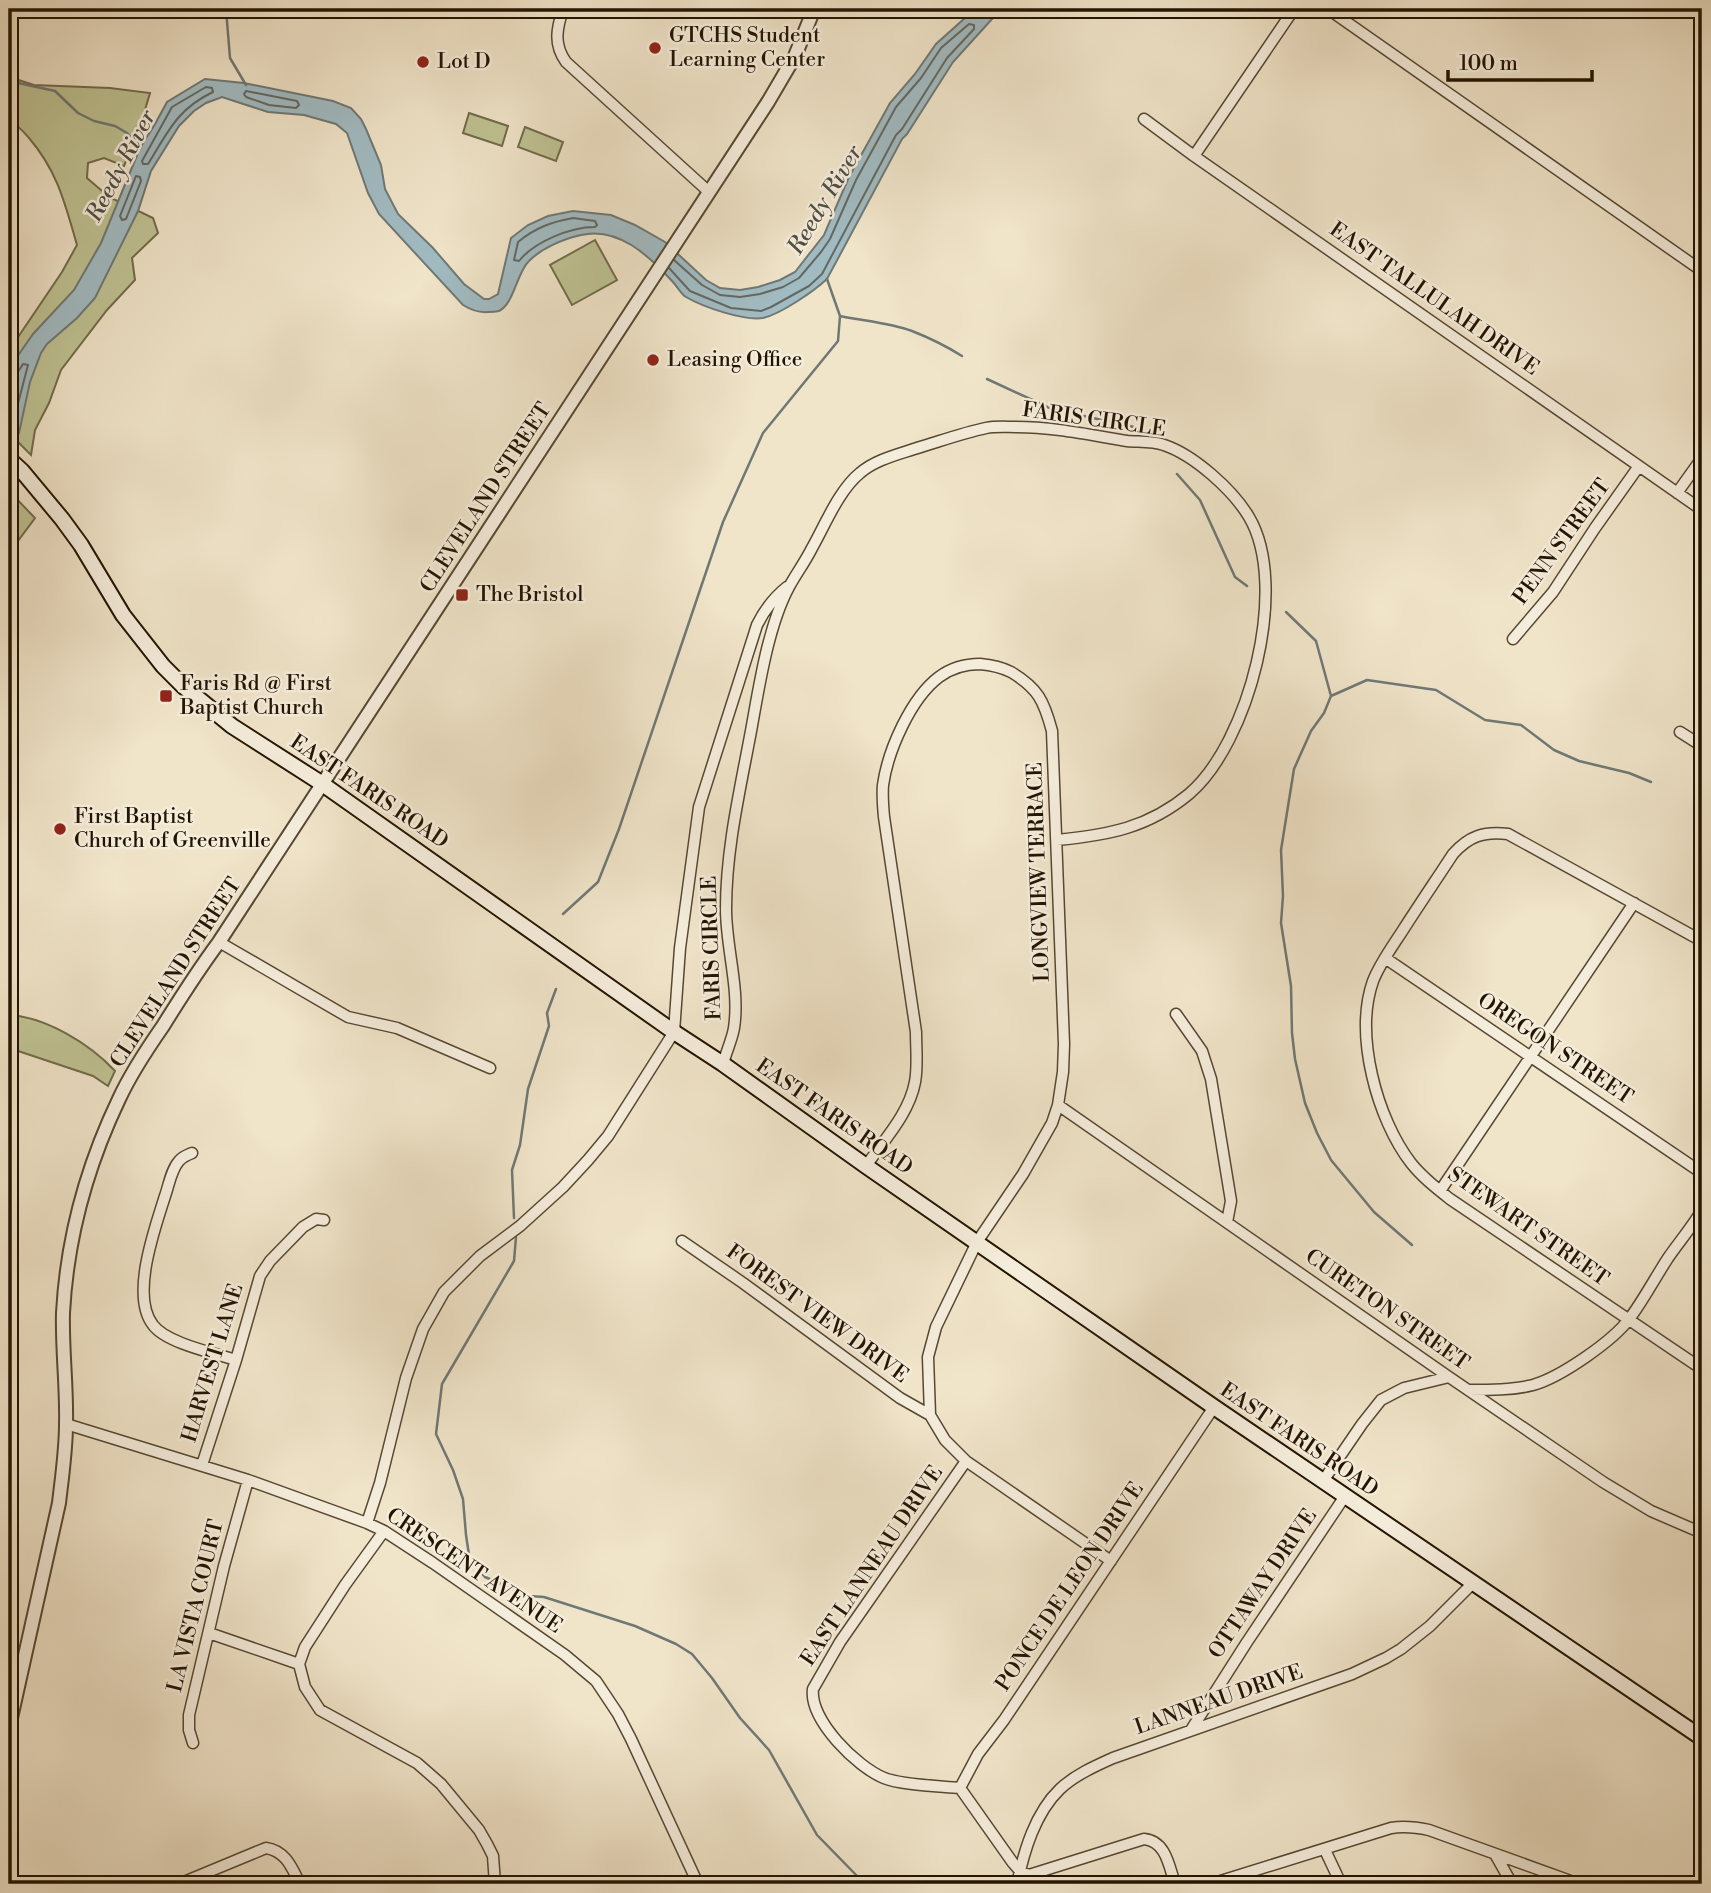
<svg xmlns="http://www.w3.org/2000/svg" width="1711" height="1893" viewBox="0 0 1711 1893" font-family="'Libre Bodoni',serif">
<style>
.green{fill:#bfc293;stroke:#716b4a;stroke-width:2}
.water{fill:#a1bbc2;stroke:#6f7875;stroke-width:2}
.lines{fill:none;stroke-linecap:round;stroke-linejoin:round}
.shore{stroke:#626862;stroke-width:2}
.stream{stroke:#6f7875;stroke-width:2.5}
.minor-casing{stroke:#564833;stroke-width:13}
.tertiary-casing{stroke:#564833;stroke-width:16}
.secondary-casing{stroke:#231401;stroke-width:18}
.minor{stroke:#f5eddc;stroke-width:10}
.tertiary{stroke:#f5eddc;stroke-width:12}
.secondary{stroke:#f5eddc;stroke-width:14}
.poi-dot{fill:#8f2418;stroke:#f5eddc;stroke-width:2.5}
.labels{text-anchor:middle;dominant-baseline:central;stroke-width:5;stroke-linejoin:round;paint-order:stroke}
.poi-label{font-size:21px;fill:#231401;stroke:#f5eddc;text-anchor:start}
.street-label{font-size:21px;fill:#231401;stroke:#f5eddc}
.water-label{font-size:23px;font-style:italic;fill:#4f4e45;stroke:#f5eddc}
</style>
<rect width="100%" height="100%" fill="#f0e4c9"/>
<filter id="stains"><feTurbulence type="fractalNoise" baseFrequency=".00286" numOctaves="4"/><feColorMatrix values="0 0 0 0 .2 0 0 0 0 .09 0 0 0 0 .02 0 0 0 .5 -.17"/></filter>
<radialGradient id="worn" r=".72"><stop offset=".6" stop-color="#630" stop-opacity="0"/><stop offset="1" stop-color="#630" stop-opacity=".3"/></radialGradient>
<path class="green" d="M9 77 34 85 110 88 150 93 141 123 124 166 104 158 88 163 87 178 109 197 153 218 158 233 132 258 135 280 107 310 61 370 49 403 35 430 31 455 9 433V343L12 346 62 272 77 245C65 204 58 172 29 138 23 131 18 125 9 120Z
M469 113 508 126 502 146 463 133Z
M525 127 563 142 556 161 518 147Z
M595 240 617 280 572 305 550 265Z
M9 491 35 518 9 553Z
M9 1015C46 1017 90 1044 115 1071L108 1086 93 1076 9 1048Z"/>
<path class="water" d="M975 9H1005L992 19 953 62 907 134 902 139 827 279C814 291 781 314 763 318 744 321 703 307 686 297 681 294 677 286 672 281 649 256 618 226 581 235 563 239 542 248 529 261 517 272 514 304 499 311 495 312 492 312 488 312 478 313 471 310 463 305L379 214 368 193 347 133 336 124 304 115 268 112 222 97 206 103 194 111 179 126 151 171 138 211 95 298 77 318 47 344 41 353 30 382 19 433 9 455V377L17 357 33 334 74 290 101 243 140 148 155 124 167 102 205 79 244 83 333 101 351 108 361 119 366 129 381 165 385 189 398 214 433 248 464 284 484 299H489L498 294 511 238 528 225 548 216 573 211 611 215 635 225 665 242 706 280 720 288 740 290 758 287 780 280 795 272 824 235 849 177 890 103 915 74 936 44Z"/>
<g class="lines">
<path class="shore" d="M206 87 212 88 213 92C177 109 168 132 148 164H143L142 161 172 107Z
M246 91 297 101 299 105 296 108 269 105 246 97 244 94Z
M136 176 140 177 141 181 126 219 122 220 120 216Z
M573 218 595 221 597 225 595 227C570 227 534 242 519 261L514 260 518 242C535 228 551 222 573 218Z
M669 268 690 291 731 308 761 311 771 307 809 286 822 274 896 135 902 129 947 58 974 29V25L969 24 941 48 921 78 896 107 856 180 830 239 821 252 799 278 783 287 760 294 740 297 720 295 702 285 674 260
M9 377 16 375 23 364 28 365 9 438"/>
<path class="stream" d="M226 9 230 58 246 85
M9 81 55 91 78 113 94 121 115 126 127 133 141 148
M840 316C864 321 890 323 912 331 930 338 946 346 962 356
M987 379 1052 409 1143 429
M1177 474 1200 500 1235 577 1247 586
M1286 612 1316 641 1331 696 1324 713 1311 731 1294 769 1281 850 1283 896 1281 923 1291 986 1292 1033 1295 1059 1305 1103 1317 1133 1331 1160 1374 1212 1412 1245
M1331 696 1367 680 1436 690 1485 720 1521 725 1554 750 1579 761 1629 773 1651 782
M563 914 598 882 619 829 723 522 763 433 838 341 840 316 827 279
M514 1218 512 1170 520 1145 528 1089 549 1026 547 1013 556 989
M516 1237 514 1261 442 1384 436 1434 453 1470 463 1499 466 1535 469 1555 474 1565 485 1577 529 1596 544 1597 635 1626 676 1644 692 1654 712 1678 740 1718 769 1750 817 1835 861 1880 869 1884"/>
<g class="minor-casing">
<path id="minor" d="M563 9C557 28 553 44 566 62L709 192
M1328 9 1702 271
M1144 119 1194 156 1702 510
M1194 156 1294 9
M1677 493 1702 458
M1513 639 1553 592 1595 528 1639 466
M1680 732 1702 746
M1702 941 1508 834C1484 831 1469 836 1453 854 1436 880 1419 905 1403 930 1392 947 1380 963 1373 981 1354 1035 1377 1119 1411 1163 1422 1177 1436 1188 1450 1199L1702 1369
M219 942 348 1017 397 1028 490 1068
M1385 958 1702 1173
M1176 1014 1202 1051 1211 1079 1231 1201 1227 1222
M723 1064C726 1052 732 1040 734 1028 740 989 726 948 726 909 726 849 740 790 751 731 759 687 768 626 789 587 796 574 805 562 812 548 825 525 839 490 860 473 875 460 896 455 914 449 938 442 962 433 986 428 996 426 1006 427 1016 427 1054 427 1090 435 1127 441 1139 442 1153 441 1164 445 1194 455 1233 490 1249 517 1290 586 1249 743 1189 794 1148 828 1108 835 1057 840
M1058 1105 1449 1377 1603 1482 1651 1511 1702 1533
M192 1153C187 1155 182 1157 179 1161 171 1170 169 1185 165 1196 155 1228 130 1296 153 1325 166 1343 214 1353 236 1360
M866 1166C884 1140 909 1114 915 1082 918 1066 916 1049 916 1032L884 817C883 806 882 795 883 785 888 750 911 698 939 677 951 668 966 664 980 664 991 665 1001 667 1011 672 1038 688 1044 701 1052 731L1064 1044 1063 1072 1058 1105 1052 1123 1023 1174 977 1242 936 1327 928 1357 930 1415 945 1440 966 1461 1111 1561
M1440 1191 1634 903
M682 1241 743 1283 900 1398 930 1415
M1468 1390C1489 1390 1513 1390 1533 1385 1561 1377 1613 1341 1630 1318 1644 1299 1655 1278 1668 1258 1679 1242 1692 1227 1702 1210
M66 1424 248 1480 367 1523 384 1531 433 1563 565 1655 596 1681 618 1714 631 1739 698 1884
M966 1461 840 1642 813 1689C809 1720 857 1767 884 1778 901 1785 940 1786 960 1788L1013 1863 1020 1871 1029 1875 1144 1839C1166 1841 1169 1866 1175 1884
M202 1465 236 1360 260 1276 270 1261 303 1227 316 1219 324 1220
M1323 1481 1362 1424 1381 1400 1404 1388 1449 1377
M367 1523 380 1483 406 1378 423 1329 444 1292 480 1256 520 1226 563 1187 588 1160 608 1136 674 1032 680 948 699 807 757 625C765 609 773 598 787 587
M384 1531 345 1585 305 1647 299 1664 305 1687 320 1710 417 1763 441 1784 479 1830 487 1844 493 1856 495 1884
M209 1633 299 1664
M1191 1730 1247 1642 1345 1496
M193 1743 189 1730V1715L224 1566 248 1480
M960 1788 978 1754 1004 1720 1214 1407
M1325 1850 1341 1884
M1495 1854 1512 1884
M179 1884 266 1848C286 1851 292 1868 300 1884
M1017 1884C1024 1851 1035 1813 1060 1789 1075 1775 1095 1766 1113 1758L1352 1674 1386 1658 1401 1649 1430 1626 1473 1583
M1211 1884 1391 1828C1404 1826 1415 1827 1429 1830L1579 1884"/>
</g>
<g class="tertiary-casing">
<path id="tertiary" d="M9 1727 59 1503C62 1477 66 1450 66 1424 67 1387 62 1350 63 1313 67 1238 87 1166 119 1099 131 1073 147 1049 163 1026 181 997 199 969 219 942L768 102 795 56 814 9"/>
</g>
<g class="secondary-casing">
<path id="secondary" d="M9 459 22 471 62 519 81 545 123 615 163 666 183 686 232 726 321 783 674 1032 723 1064 866 1166 1214 1407 1702 1738"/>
</g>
<use href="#minor" class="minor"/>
<use href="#tertiary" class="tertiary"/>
<use href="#secondary" class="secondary"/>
</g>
<g class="poi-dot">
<circle cx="655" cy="48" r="7"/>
<circle cx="423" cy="62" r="7"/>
<circle cx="653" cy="360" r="7"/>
<rect x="455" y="588" width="14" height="14" rx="3.5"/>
<rect x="159" y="689" width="14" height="14" rx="3.5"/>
<circle cx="60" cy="829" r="7"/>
</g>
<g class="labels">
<g class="poi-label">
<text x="669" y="36">GTCHS Student<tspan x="669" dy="24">Learning Center</tspan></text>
<text x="437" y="62">Lot D</text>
<text x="667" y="360">Leasing Office</text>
<text x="476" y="595">The Bristol</text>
<text x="180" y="684">Faris Rd @ First<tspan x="180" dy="24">Baptist Church</tspan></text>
<text x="74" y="817">First Baptist<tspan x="74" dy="24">Church of Greenville</tspan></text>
</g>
<g class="street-label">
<text transform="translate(1434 299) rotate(35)">EAST TALLULAH DRIVE</text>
<text transform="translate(1094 420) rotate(8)">FARIS CIRCLE</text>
<text transform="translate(486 498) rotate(-57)">CLEVELAND STREET</text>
<text transform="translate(1562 542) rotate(-54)">PENN STREET</text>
<text transform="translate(369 792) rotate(34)">EAST FARIS ROAD</text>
<text transform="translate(1039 872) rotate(-92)">LONGVIEW TERRACE</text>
<text transform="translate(712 948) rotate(-92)">FARIS CIRCLE</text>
<text transform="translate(176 973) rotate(-57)">CLEVELAND STREET</text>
<text transform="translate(1555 1049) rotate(34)">OREGON STREET</text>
<text transform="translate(834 1117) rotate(35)">EAST FARIS ROAD</text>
<text transform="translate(1528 1227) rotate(35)">STEWART STREET</text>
<text transform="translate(1387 1310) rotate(35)">CURETON STREET</text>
<text transform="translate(817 1314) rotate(36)">FOREST VIEW DRIVE</text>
<text transform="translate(213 1363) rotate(-73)">HARVEST LANE</text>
<text transform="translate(1299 1440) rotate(34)">EAST FARIS ROAD</text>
<text transform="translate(872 1566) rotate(-56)">EAST LANNEAU DRIVE</text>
<text transform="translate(474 1571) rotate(34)">CRESCENT AVENUE</text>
<text transform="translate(1263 1584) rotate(-56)">OTTAWAY DRIVE</text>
<text transform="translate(1070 1587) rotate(-56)">PONCE DE LEON DRIVE</text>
<text transform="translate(196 1606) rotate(-76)">LA VISTA COURT</text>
<text transform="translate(1219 1700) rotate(-19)">LANNEAU DRIVE</text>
</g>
<g class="water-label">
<text transform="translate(121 166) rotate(-62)">Reedy River</text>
<text transform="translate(825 200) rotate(-59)">Reedy River</text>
</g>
</g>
<rect width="1711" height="1893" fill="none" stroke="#f0e4c9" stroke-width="35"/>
<rect x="10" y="10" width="1690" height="1872" fill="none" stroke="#231401" stroke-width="3.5"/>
<rect x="18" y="18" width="1676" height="1858" fill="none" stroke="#231401" stroke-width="2"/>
<path d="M1448 70v10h144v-10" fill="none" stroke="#231401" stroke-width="3.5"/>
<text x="1459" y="70" font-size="21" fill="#231401" stroke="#f5eddc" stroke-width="5" paint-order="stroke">100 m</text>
<rect width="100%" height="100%" filter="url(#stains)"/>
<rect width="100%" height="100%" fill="url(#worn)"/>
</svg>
